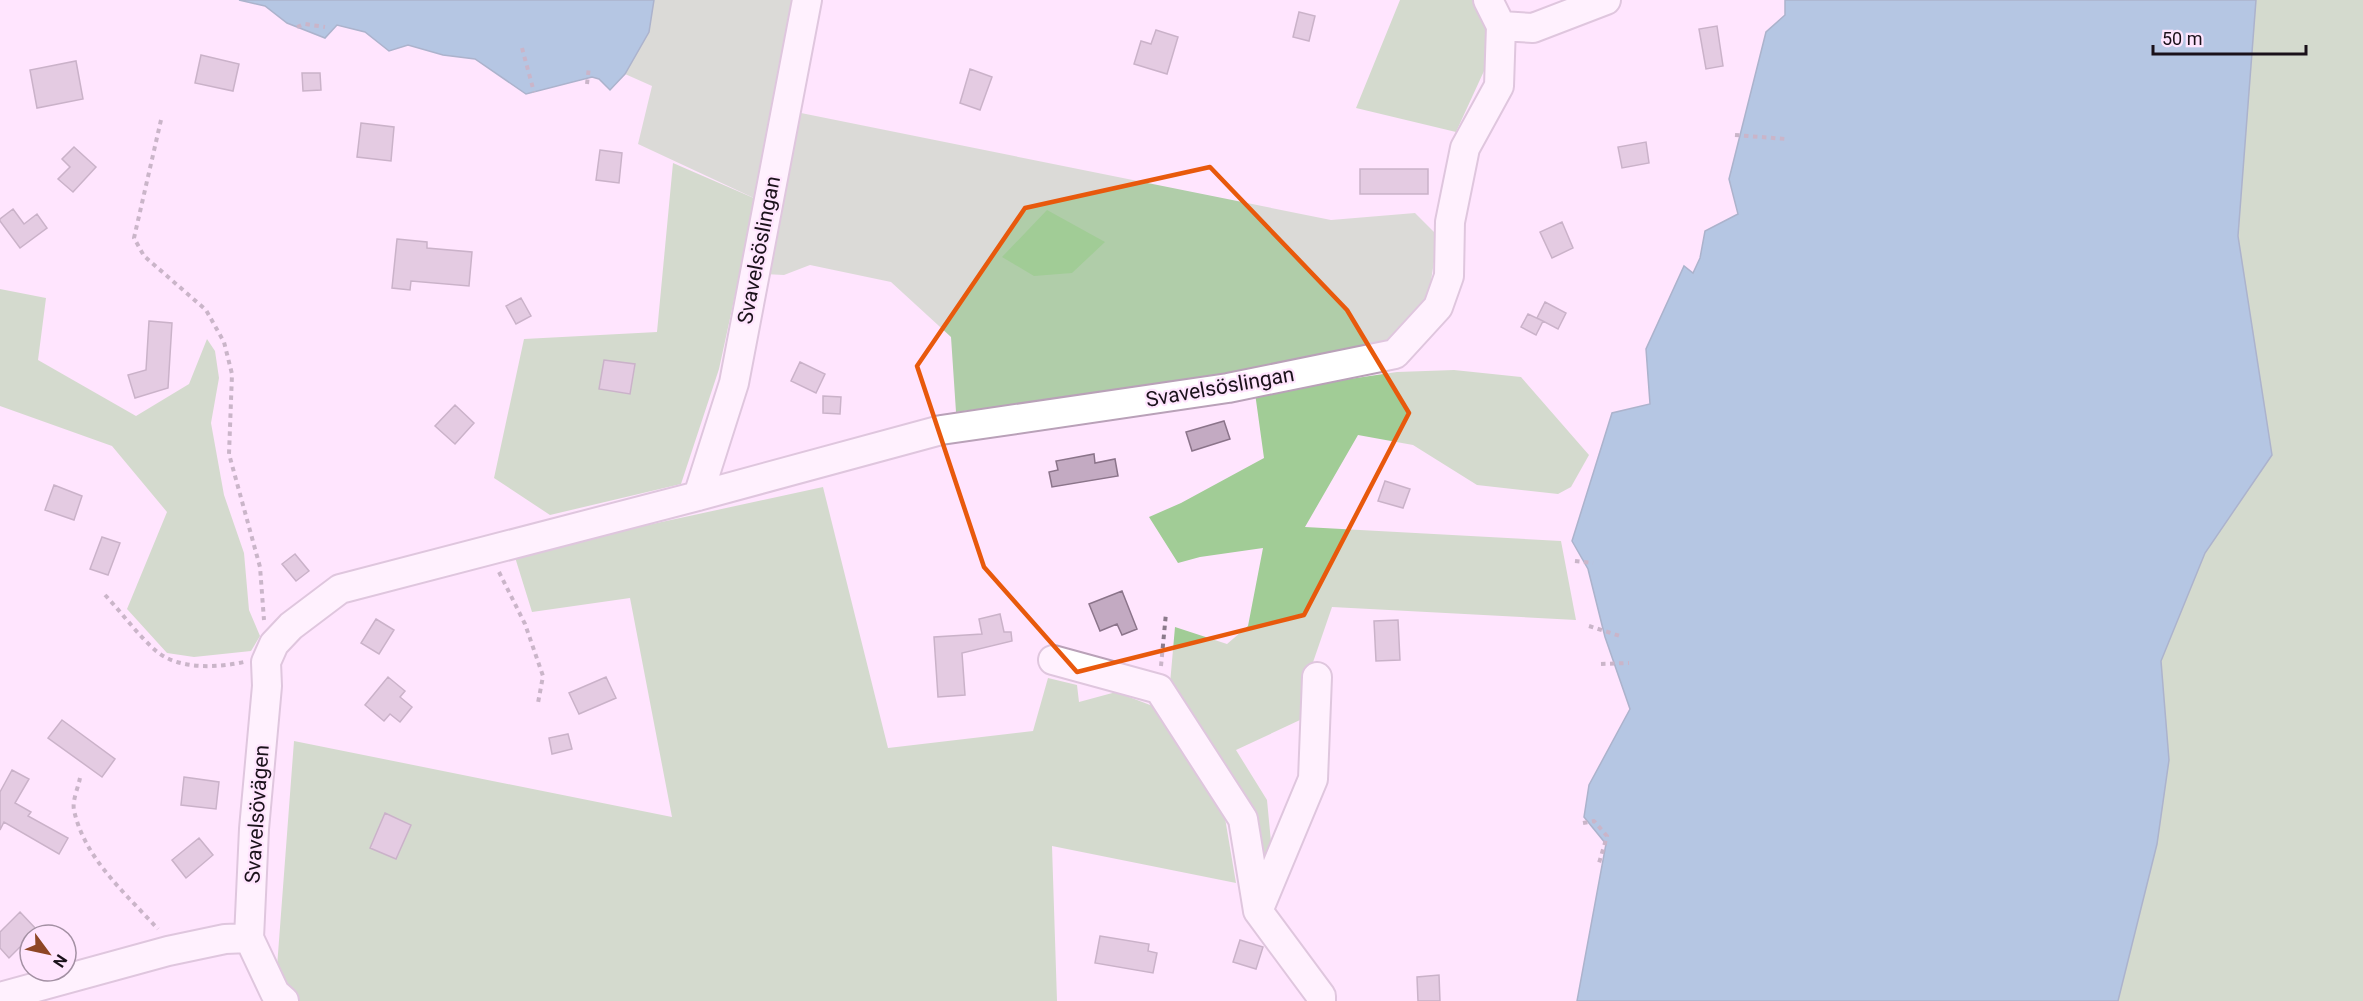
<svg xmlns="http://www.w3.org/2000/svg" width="2363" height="1001" viewBox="0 0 2363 1001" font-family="Roboto,sans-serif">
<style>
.green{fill:#b0cda9}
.forest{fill:#a1cc96}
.water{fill:#5ba0c4;stroke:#487591;stroke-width:1.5}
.building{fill:#c3aac2;stroke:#8b748a;stroke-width:1.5}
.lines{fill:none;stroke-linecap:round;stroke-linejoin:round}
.minor-casing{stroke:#b9a1b8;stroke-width:32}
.path{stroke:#8b7a8b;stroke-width:4;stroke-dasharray:4.5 4.5;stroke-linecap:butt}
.minor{stroke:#fff;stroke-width:28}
.marked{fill:none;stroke:#e8590c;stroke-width:4.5;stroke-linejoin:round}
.labels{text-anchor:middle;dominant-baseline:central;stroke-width:4.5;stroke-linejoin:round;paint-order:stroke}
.street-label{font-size:21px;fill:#1a111a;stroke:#ffe5fe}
</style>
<rect width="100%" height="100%" fill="#ffe5fe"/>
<path class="green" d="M654 0H798L756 199 638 144 652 86 625 74 649 32Z
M796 112 1331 220 1415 213 1438 236 1426 313 1395 341 1334 362 956 412 951 337 891 282 810 265 784 275 764 274Z"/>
<path class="forest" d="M1400 0H1475L1496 38 1484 71 1456 132 1356 108Z
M2256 0H2363V1001H2118L2157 844 2169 760 2161 661 2205 553 2272 455 2238 236Z
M673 163 756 199 719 369 681 484 550 515 494 478 524 339 657 332Z
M1047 210 1105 242 1072 273 1034 276 1002 257Z
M0 289 46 298 38 360 136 416 189 384 207 339 215 351 219 378 211 423 224 495 244 553 249 610 260 636 251 651 194 657 167 653 127 609 167 512 112 446 0 406Z
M1454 370 1521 377 1589 455 1571 487 1558 494 1477 485 1413 445 1358 435 1305 527 1561 541 1576 620 1332 607 1310 671 1300 720 1236 750 1267 800 1273 863 1261 881 1169 695 1175 627 1227 644 1248 626 1263 548 1200 557 1178 563 1149 517 1181 503 1264 458 1255 393 1397 372Z
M823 487 888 748 1033 731 1048 678 1077 685 1079 702 1116 692 1158 708 1190 753 1225 818 1236 883 1052 846 1057 1001H299L277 967 294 741 672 817 630 598 532 612 514 554Z"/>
<path class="water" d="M239 0H654L649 32 625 74 610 90 599 79 592 77 526 94 475 59 443 55 408 45 389 51 365 32 337 25 325 38 287 23 265 6Z
M1785 0H2256L2238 236 2272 455 2205 553 2161 661 2169 760 2157 844 2118 1001H1577L1606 844 1584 817 1589 785 1630 709 1605 637 1588 569 1572 541 1612 413 1650 404 1646 349 1684 266 1693 273 1700 258 1705 231 1738 214 1729 179 1766 32 1785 15Z"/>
<path class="building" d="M1299 12 1315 16 1309 41 1293 37Z
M1717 26 1723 66 1706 69 1699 29Z
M1156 30 1178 37 1167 74 1134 64 1141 41 1151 44Z
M201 55 239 64 233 91 195 83Z
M76 61 83 99 37 108 30 70Z
M970 69 992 77 980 110 960 103Z
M302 73H320L321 90 303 91Z
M361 123 394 127 391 161 357 157Z
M1646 142 1649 163 1622 168 1618 147Z
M74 147 96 167 73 192 58 179 70 167 62 159Z
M600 150 622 153 619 183 596 180Z
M1360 169H1428V194H1360Z
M13 209 24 224 37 214 47 228 20 248 0 221V219Z
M1562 222 1573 248 1552 258 1540 232Z
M397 239 427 242V248L472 252 469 286 411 281 410 290 392 288Z
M521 298 531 316 516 324 506 306Z
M1545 302 1566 313 1558 329 1537 318Z
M1528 314 1543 321 1536 335 1521 327Z
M149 321 172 323 168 388 135 398 128 375 146 370Z
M604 360 635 364 630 394 599 389Z
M800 362 825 374 816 393 791 381Z
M823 396 841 397 840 414 823 413Z
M455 405 474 423 455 444 435 426Z
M1224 421 1230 439 1192 451 1186 432Z
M1094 454 1095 463 1115 459 1118 476 1052 487 1049 472 1058 470 1056 461Z
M1385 481 1410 489 1403 508 1378 501Z
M54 485 82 496 74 520 45 510Z
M102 537 120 543 108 575 90 569Z
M295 554 309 571 296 581 282 564Z
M1122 591 1137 629 1122 635 1117 624 1100 631 1089 604Z
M1000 614 1004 632H1011L1012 641 962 653 965 695 938 697 934 637 982 634 979 619Z
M376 619 394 630 379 654 361 643Z
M1398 620 1400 660 1376 661 1374 621Z
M388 677 405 691 400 697 412 707 400 722 390 714 384 721 365 705Z
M606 677 616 698 579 714 569 693Z
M62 720 115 759 102 777 48 738Z
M568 734 572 749 552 754 549 738Z
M12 770 29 779 15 803 31 812 28 816 68 838 59 854 4 822 0 830V792Z
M184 777 219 782 216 809 181 805Z
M385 813 411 825 396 859 370 848Z
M199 838 213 855 186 878 172 860Z
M20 912 37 930 9 958 0 948V932Z
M1100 936 1149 944 1148 951 1157 953 1153 973 1095 963Z
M1240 940 1263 947 1256 969 1233 962Z
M1439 975 1440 1001H1418L1417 977Z"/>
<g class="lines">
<g class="minor-casing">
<path id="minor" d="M1501 26 1533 28 1606 0
M698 496 734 383 807 0
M1053 660 1159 689 1243 819 1258 911 1321 996V1001
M1258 911 1313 779 1317 677
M0 997 168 951 225 939 249 938
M284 1001 275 993 249 938 254 829 267 686 266 662 274 644 291 626 340 589 698 496 941 430 1228 388 1395 354 1438 307 1449 276 1450 222 1465 148 1499 86 1501 26 1488 0"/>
</g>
<path class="path" d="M297 27 305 24 325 27
M522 48 534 92
M587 84 589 67
M161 120 134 238 144 256 206 310 224 342 232 374 229 454 260 567 264 620
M1735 135 1786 139
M1575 561 1593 563
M499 572 525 624 543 676 538 703
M105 595C122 613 137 634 155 650 177 670 217 668 244 662
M1589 626 1620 636
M1601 664 1629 663
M1161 666 1166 613
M80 778C78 788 72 801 74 810 84 858 126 894 158 929
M1583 823 1594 821 1607 836 1599 863"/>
<use href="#minor" class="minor"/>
</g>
<path d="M0 0H2363V1001H0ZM1210 167 1347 310 1409 413 1304 615 1077 672 984 567 917 366 1025 208Z" fill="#ffe5fe" fill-opacity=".55" fill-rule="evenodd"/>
<path class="marked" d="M1210 167 1347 310 1409 413 1304 615 1077 672 984 567 917 366 1025 208Z"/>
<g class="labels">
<g class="street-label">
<text transform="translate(759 250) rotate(-79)">Svavelsöslingan</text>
<text transform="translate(1220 387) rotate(-10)">Svavelsöslingan</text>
<text transform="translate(257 814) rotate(-86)">Svavelsövägen</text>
</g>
</g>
<g transform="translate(48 953) rotate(123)"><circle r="28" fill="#ffe5fe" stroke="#a390a3" stroke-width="1.5"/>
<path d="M0-4.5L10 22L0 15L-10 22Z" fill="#8e4625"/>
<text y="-9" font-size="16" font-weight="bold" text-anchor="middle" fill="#1a111a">N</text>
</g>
<path d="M2153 45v9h153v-9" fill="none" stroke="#1a111a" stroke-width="3"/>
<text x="2162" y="45" font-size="18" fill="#1a111a" stroke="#ffe5fe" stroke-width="4.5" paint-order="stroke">50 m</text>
</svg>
